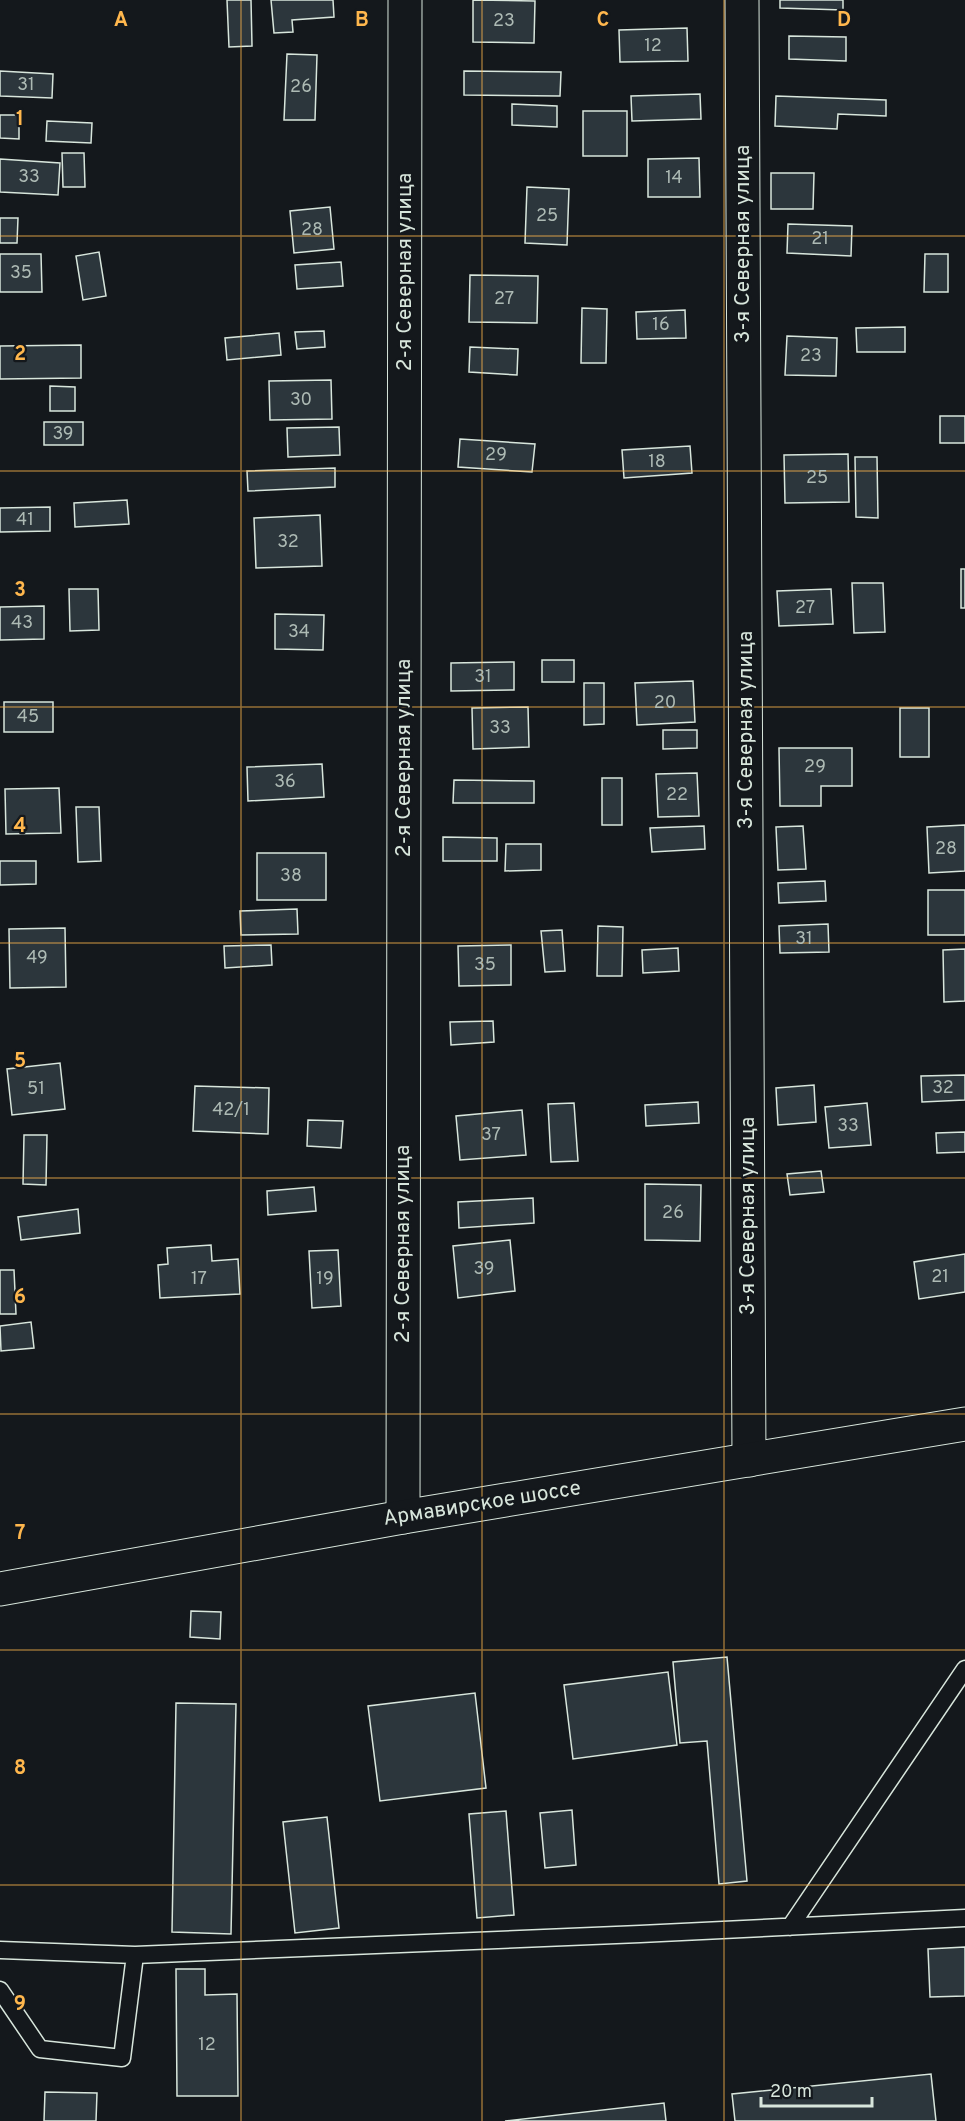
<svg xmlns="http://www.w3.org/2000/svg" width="965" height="2121" viewBox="0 0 965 2121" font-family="Overpass,sans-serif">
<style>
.building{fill:#2c363c;stroke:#d8e6dc;stroke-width:1.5}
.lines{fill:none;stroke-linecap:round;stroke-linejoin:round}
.lane-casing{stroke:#d8e6dc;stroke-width:19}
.street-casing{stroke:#d8e6dc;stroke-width:35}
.secondary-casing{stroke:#d8e6dc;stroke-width:35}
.lane{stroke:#14181c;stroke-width:16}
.street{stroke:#14181c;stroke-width:33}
.secondary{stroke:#14181c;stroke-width:33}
.grid{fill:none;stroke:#ffb74d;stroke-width:1.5;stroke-opacity:0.55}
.labels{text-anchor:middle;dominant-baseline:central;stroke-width:4.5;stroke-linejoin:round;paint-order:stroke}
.number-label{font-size:18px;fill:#adbab4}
.street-label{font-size:21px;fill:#d8e6dc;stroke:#14181c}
.grid-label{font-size:20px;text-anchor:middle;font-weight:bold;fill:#ffb74d;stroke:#14181c;stroke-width:4.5;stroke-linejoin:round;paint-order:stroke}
</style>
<rect width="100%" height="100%" fill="#14181c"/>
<path class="building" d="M227 0H251L252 46 229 47Z
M271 0H333L334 17 292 20 293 32 274 33Z
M473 0 535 1 534 43 473 42Z
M780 0H843V10L780 8Z
M687 28 688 61 620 62 619 30Z
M789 36 846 37V61L789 59Z
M287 54 317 55 315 120H284Z
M0 71 53 74 52 98 0 96Z
M464 71 561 72 560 96 464 95Z
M700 94 701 119 632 121 631 96Z
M776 96 886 100V116L838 114 837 129 775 126Z
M512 104 557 106V127L512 125Z
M583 111H627V156H583Z
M0 115H19V139L0 138Z
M47 121 92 123 91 143 46 141Z
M62 153H84L85 187H63Z
M699 158 700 197H648V159Z
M0 159 60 163 58 195 0 192Z
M771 173H814L813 209H771Z
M527 187 569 189 567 245 525 243Z
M330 207 334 249 294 253 290 211Z
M0 218H18L17 243H0Z
M788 224 852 226 851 256 787 253Z
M99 252 106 296 83 300 76 256Z
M0 254H41L42 292H0Z
M925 254H948V292H924Z
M341 262 343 286 297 289 295 265Z
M470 275 538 276 537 323 469 322Z
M582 308 607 309 606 363H581Z
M685 310 686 338 637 339 636 312Z
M905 327V352H857L856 328Z
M324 331 325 347 297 349 295 332Z
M279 333 281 355 227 360 225 338Z
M787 336 837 338 836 376 785 375Z
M81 345V378L0 379V346Z
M470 347 518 349 517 375 469 372Z
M331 380 332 419 270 420 269 381Z
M50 386 75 387V411H50Z
M940 416H965V443H940Z
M44 422H83V445H44Z
M339 427 340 455 288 457 287 428Z
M460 439 535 444 532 472 458 467Z
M690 446 692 473 624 478 622 450Z
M848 454 849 502 785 503 784 455Z
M855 457H877L878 518 856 517Z
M335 468V487L248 491 247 471Z
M127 500 129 524 75 527 74 503Z
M50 507V531L0 532V508Z
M320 515 322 566 256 568 254 518Z
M961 569H965V608H961Z
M852 583H883L885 632 854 633Z
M69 589H98L99 630 70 631Z
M831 589 833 624 779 626 777 591Z
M44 606V639L0 640V607Z
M275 614 324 615 323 650 275 649Z
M542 660H574V682H542Z
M514 662V690L451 691V663Z
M693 681 695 722 637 725 635 683Z
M584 683H604V724L584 725Z
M4 702H53V732H4Z
M528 707 529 747 473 749 472 708Z
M900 708H929V757H900Z
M663 730H697V748L663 749Z
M779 748H852V786H821V806H780Z
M322 764 324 797 248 801 247 767Z
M697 773 699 816 658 817 656 774Z
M602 778H622V825H602Z
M454 780 534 781V803H453Z
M59 788 61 833 6 834 5 789Z
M76 807H99L101 861 78 862Z
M965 825V871L929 873 927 827Z
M704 826 705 849 652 852 650 828Z
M803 826 806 869 778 870 776 827Z
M443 837 497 838V861H443Z
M506 844H541V870L505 871Z
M257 853H326V900H257Z
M0 861H36V884L0 885Z
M825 881 826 901 779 903 778 883Z
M928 890H965V935H928Z
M297 909 298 934 241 935 240 911Z
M828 924 829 952 780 953 779 926Z
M598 926 623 927 622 976H597Z
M65 928 66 987 10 988 9 929Z
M562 930 565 971 545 972 541 931Z
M271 945 272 965 225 968 224 946Z
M511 945V985L459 986 458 946Z
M678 948 679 971 643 973 642 950Z
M965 949V1001L944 1002 943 950Z
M493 1021 494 1042 451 1045 450 1022Z
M60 1063 65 1109 12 1115 7 1069Z
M965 1075V1100L922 1102 921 1076Z
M814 1085 816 1122 778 1125 776 1088Z
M195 1086 269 1088 268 1134 193 1131Z
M698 1102 699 1123 646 1126 645 1105Z
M574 1103 578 1161 551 1162 548 1104Z
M867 1103 871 1145 829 1148 825 1107Z
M522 1110 526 1155 460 1160 456 1116Z
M308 1120 343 1121 341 1148 307 1146Z
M965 1132V1152L937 1153 936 1133Z
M24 1135H47L46 1185 23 1184Z
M821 1171 824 1192 790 1195 787 1174Z
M645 1184 701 1185 700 1241 645 1240Z
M314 1187 316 1211 268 1215 267 1191Z
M533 1198 534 1223 459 1228 458 1202Z
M78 1209 80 1233 21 1240 18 1217Z
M510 1240 515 1291 458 1298 453 1246Z
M211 1245 212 1261 238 1259 240 1294 160 1298 158 1265 168 1264 167 1248Z
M338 1250 341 1306 312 1308 309 1251Z
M965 1254V1292L919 1299 914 1262Z
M0 1270H14L16 1314H0Z
M31 1322 34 1348 1 1351 0 1326Z
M191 1611 221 1612 220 1639 190 1637Z
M727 1657 747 1881 719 1884 707 1741 680 1743 673 1662Z
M668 1672 677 1745 573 1759 564 1685Z
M475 1693 486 1788 380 1801 368 1706Z
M176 1703 236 1704 231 1934 172 1932Z
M572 1810 576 1865 545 1868 540 1813Z
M506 1811 514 1915 477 1918 469 1814Z
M327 1817 339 1928 295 1933 283 1822Z
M965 1947V1996L930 1997 928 1949Z
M176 1969H205V1995L237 1994 238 2096H177Z
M931 2074 936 2121H735L732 2094Z
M45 2092 97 2093 96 2121H44Z
M664 2103 666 2121H505Z"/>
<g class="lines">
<g class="lane-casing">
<path id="lane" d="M790 1927 965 1669
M0 1950 135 1955 640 1934 965 1918
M0 1990 40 2049 122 2058 135 1955"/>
</g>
<g class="street-casing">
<path id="street" d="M742 0 749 1460
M403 1517 405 0"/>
</g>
<g class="secondary-casing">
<path id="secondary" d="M0 1589 403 1517 965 1424"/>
</g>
<use href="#lane" class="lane"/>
<use href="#street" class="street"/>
<use href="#secondary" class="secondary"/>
</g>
<path class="grid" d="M241 0V2121M482 0V2121M724 0V2121M0 236H965M0 471H965M0 707H965M0 943H965M0 1178H965M0 1414H965M0 1650H965M0 1885H965"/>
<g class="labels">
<g class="number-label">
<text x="504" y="21">23</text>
<text x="653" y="46">12</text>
<text x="26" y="85">31</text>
<text x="301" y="87">26</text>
<text x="29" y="177">33</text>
<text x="674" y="178">14</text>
<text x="547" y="216">25</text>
<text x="312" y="230">28</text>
<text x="820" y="239">21</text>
<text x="21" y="273">35</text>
<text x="504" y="299">27</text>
<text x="661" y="325">16</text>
<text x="811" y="356">23</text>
<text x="301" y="400">30</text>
<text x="63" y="434">39</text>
<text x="496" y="455">29</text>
<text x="657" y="462">18</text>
<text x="817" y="478">25</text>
<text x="25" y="520">41</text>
<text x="288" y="542">32</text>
<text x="805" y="608">27</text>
<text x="22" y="623">43</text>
<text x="299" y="632">34</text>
<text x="483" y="677">31</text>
<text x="665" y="703">20</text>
<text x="28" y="717">45</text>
<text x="500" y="728">33</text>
<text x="815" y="767">29</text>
<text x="285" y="782">36</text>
<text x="677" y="795">22</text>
<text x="946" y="849">28</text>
<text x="291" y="876">38</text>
<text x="804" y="939">31</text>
<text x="37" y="958">49</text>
<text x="485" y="965">35</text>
<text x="943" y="1088">32</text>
<text x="36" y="1089">51</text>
<text x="231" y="1110">42/1</text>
<text x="848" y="1126">33</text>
<text x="491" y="1135">37</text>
<text x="673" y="1213">26</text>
<text x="484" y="1269">39</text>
<text x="940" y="1277">21</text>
<text x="199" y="1279">17</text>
<text x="325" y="1279">19</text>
<text x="207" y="2045">12</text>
</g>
<g class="street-label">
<text transform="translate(743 244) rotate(-90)">3-я Северная улица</text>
<text transform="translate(405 272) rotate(-90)">2-я Северная улица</text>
<text transform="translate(746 730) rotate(-90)">3-я Северная улица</text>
<text transform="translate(404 758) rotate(-90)">2-я Северная улица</text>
<text transform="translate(748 1216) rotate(-90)">3-я Северная улица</text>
<text transform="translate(403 1244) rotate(-90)">2-я Северная улица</text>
<text transform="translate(482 1504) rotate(-9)">Армавирское шоссе</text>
</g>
</g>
<g class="grid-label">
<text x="121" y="26">A</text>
<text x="362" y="26">B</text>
<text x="603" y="26">C</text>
<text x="844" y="26">D</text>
<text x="20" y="125">1</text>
<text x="20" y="360">2</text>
<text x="20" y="596">3</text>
<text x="20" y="832">4</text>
<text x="20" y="1067">5</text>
<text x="20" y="1303">6</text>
<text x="20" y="1539">7</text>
<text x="20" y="1774">8</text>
<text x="20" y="2010">9</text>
</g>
<path d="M761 2097v9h111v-9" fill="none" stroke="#d8e6dc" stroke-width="3"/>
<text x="770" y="2097" font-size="18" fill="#d8e6dc" stroke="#14181c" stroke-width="4.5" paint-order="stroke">20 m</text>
</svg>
